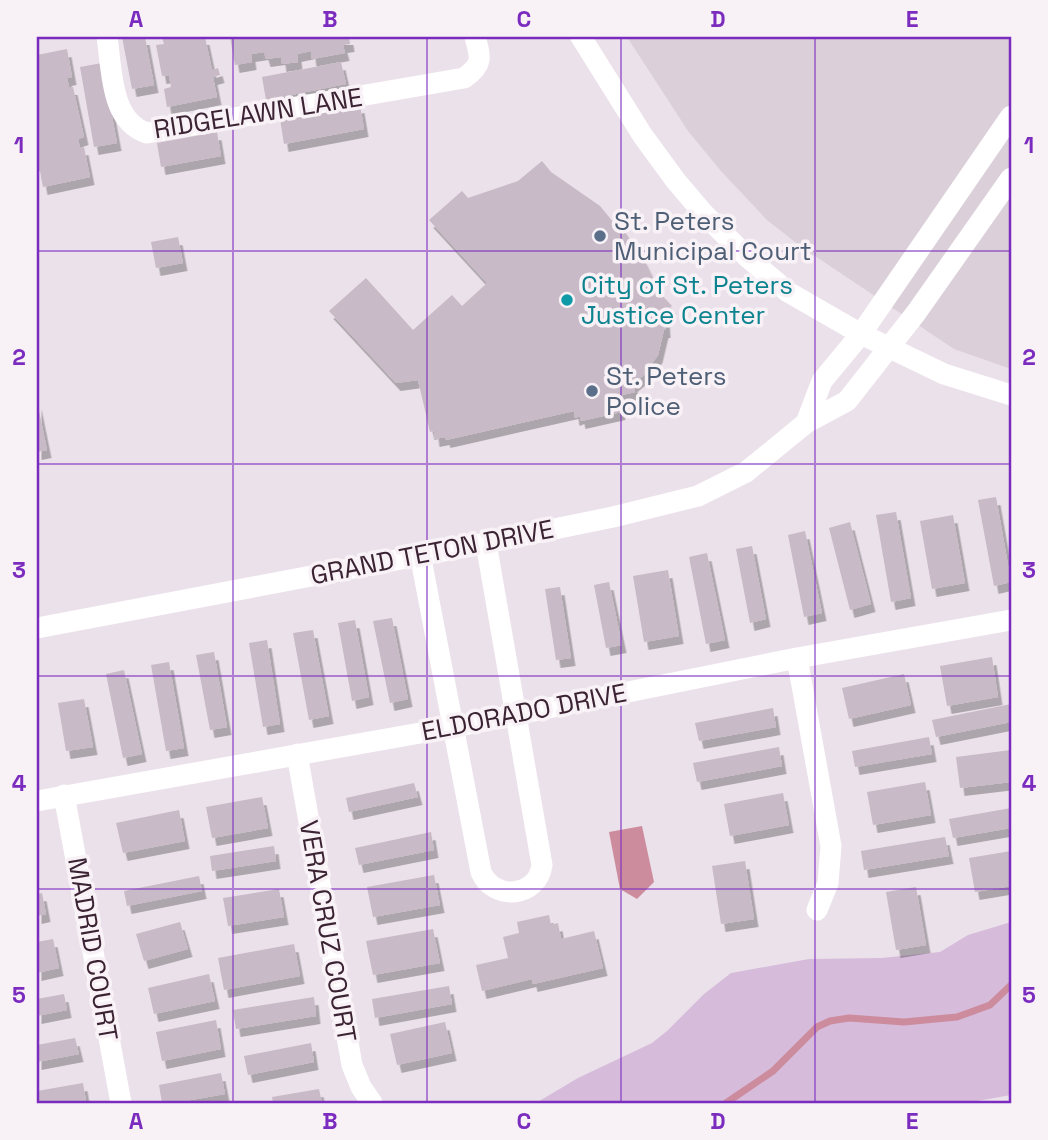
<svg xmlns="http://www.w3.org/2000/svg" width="1048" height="1140" viewBox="0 0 1048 1140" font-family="'Space Grotesk',sans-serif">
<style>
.built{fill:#dbd0d9}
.green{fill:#d6bbdb}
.water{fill:#cd8c9d}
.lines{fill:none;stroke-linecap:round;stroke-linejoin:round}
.stream{stroke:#cd8c9d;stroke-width:7}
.building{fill:#c8bac6;filter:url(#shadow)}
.minor{stroke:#fff;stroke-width:21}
.grid{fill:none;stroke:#7b2cbf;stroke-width:2;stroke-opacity:0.55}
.service-dot{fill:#5c6f8a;stroke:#f8f2f7;stroke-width:2.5}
.culture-dot{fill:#0f9aa8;stroke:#f8f2f7;stroke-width:2.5}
.labels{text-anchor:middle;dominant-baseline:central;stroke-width:7;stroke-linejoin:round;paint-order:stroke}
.street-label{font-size:26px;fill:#3b2333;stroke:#f8f2f7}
.service-label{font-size:26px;fill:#4e5e75;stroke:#f8f2f7;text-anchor:start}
.culture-label{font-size:26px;fill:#0d838f;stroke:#f8f2f7;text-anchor:start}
.neatline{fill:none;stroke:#7b2cbf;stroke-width:2.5}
.grid-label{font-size:23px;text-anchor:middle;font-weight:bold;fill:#7b2cbf}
</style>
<defs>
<filter id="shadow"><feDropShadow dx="4.5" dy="8" stdDeviation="0" flood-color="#0004"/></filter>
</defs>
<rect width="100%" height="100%" fill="#ebe1ea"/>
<path class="built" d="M627 37H1011V369L954 349 800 246 767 220 720 170 688 131Z"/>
<path class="green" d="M1011 922V1095L966 1103H536L578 1078 652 1043 667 1031 704 994 731 973 809 959 882 958 940 952 968 935Z"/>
<path class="water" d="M642 826 654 882 637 899 620 889 609 832Z"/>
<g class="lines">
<path class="stream" d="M726 1103 773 1071 817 1027 830 1021 849 1018 904 1022 957 1017 990 1005 1011 985"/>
</g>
<path class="building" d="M122 37H145L154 85 132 89Z
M162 37H205L212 70 218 68 220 75 213 77 217 97 167 107 164 89 171 87 169 75 162 76 156 45 164 44Z
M230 37H349L350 44 343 45 345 53 312 59 311 51 297 54 298 62 282 64 281 57 266 59 264 52 251 54 252 62 235 65Z
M67 49 72 77 67 78 69 87H73L84 137 78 139 80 148 84 147 90 177 43 187 40 171 37 172V167H39L37 156V55Z
M341 62 346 84 266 100 262 77Z
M102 63 117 143 94 147 80 67Z
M360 105 364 129 284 144 280 119Z
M217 132 221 156 161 167 157 143Z
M542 161 551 172 600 206 623 234 625 232 643 258 660 293 672 306 665 311 666 330H664L658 355 648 369 649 371 633 384 635 392 622 395 624 406 620 407 621 412 581 421 580 416 575 418 574 411 446 440 445 437 435 439 434 431 430 432 418 380 396 383 329 311 366 278 413 330 452 295 462 306 487 283 429 220 462 191 468 198 518 181Z
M178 237 183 263 156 268 151 242Z
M37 401 47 450 37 452Z
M996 497 1011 582 994 586 978 500Z
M896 512 911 598 891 602 876 515Z
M953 515 965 583 932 589 920 521Z
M850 522 871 604 850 610 829 528Z
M805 531 822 613 804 617 788 535Z
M752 546 766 619 750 623 736 549Z
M707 553 725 640 706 644 689 557Z
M668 570 679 636 644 642 633 576Z
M609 582 622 645 606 648 594 585Z
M560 587 571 658 556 660 545 589Z
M392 618 408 699 390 703 373 621Z
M355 620 369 697 352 701 338 623Z
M313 630 329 716 309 720 293 633Z
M267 640 280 724 263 727 249 643Z
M214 652 227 727 210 730 196 655Z
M992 657 998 697 947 706 940 666Z
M169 662 184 748 166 751 151 665Z
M124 670 142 754 123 758 106 674Z
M904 674 911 705 849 719 842 688Z
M84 699 93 747 66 751 58 703Z
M1011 704V722L936 737 932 720Z
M773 708 776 727 699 741 695 723Z
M929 737 932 754 855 767 852 751Z
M779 747 782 766 697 782 693 763Z
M1011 750V782L960 788 956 757Z
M925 782 931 815 873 825 867 792Z
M414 783 418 797 349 812 346 798Z
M783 793 789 825 730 836 724 804Z
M262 797 268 828 212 838 206 807Z
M1011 808V828L953 838 949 819Z
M179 810 185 841 123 853 116 823Z
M431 832 434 850 359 865 355 848Z
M945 837 949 856 864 870 861 851Z
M274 846 276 861 212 871 210 856Z
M1011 851V886L975 892 969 858Z
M745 861 754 919 721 924 712 866Z
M434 875 440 905 373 917 367 887Z
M199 876 202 891 127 906 124 891Z
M916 887 926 945 896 950 886 892Z
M279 889 284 917 228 926 223 898Z
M42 893 46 914 37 916V894Z
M549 915 551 925 558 923 561 939 594 931 603 968 533 984 532 979 482 991 476 965 508 958 503 937 519 933 517 922Z
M180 922 188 949 144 961 136 934Z
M433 929 440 963 373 975 366 941Z
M53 939 59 968 37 973V942Z
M294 944 300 976 224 990 218 958Z
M209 974 215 1001 154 1014 148 988Z
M449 986 452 1004 375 1018 372 999Z
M64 994 67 1010 37 1016V999Z
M314 997 316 1016 236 1029 233 1010Z
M216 1020 221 1049 162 1061 156 1032Z
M445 1022 452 1053 397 1065 390 1034Z
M75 1038 79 1054 37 1062V1045Z
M311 1043 314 1062 248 1075 244 1056Z
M221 1073 225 1094 174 1103H162L159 1085Z
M83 1083 86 1101 73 1103H37V1091Z
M319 1089 322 1103H273L272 1097Z"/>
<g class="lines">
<path class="minor" d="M107 37C112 69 110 121 147 133L464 78C483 65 481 58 475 37
M581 37 643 136 676 181 704 214 746 256 788 292 861 334 944 374 1011 395
M806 423 822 381 861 334 1011 116
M420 554 481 872C494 902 538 897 542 865L486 543
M37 628 486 543 613 517 698 496 746 472 806 423 847 401 916 313 1011 178
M797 658 831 846 828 883 817 910
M297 754 352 1065 361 1087 372 1103
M64 795 121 1103
M37 801 454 727 797 658 1011 620"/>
</g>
<path class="grid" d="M233 37V1103M427 37V1103M621 37V1103M815 37V1103M37 251H1011M37 464H1011M37 676H1011M37 889H1011"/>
<g class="service-dot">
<circle cx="600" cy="236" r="7"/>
<circle cx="592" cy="391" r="7"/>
</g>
<circle class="culture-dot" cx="567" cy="300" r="7"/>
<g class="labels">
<g class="street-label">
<text transform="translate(258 113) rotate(-9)">RIDGELAWN LANE</text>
<text transform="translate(432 552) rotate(-11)">GRAND TETON DRIVE</text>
<text transform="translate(524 712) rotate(-11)">ELDORADO DRIVE</text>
<text transform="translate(328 931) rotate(80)">VERA CRUZ COURT</text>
<text transform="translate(93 949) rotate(80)">MADRID COURT</text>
</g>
<g class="service-label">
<text x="614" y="221">St. Peters<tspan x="614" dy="30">Municipal Court</tspan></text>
<text x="606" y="376">St. Peters<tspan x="606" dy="30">Police</tspan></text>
</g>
<g class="culture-label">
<text x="581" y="285">City of St. Peters<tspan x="581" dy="30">Justice Center</tspan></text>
</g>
</g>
<rect width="1048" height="1140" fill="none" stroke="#f8f2f7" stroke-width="77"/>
<rect x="38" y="38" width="972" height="1064" class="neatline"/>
<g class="grid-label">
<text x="136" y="27">A</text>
<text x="330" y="27">B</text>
<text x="524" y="27">C</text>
<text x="718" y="27">D</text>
<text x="912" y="27">E</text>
<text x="19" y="153">1</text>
<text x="1029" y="153">1</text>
<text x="19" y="365">2</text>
<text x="1029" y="365">2</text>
<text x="19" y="578">3</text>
<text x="1029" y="578">3</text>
<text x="19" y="791">4</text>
<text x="1029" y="791">4</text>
<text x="19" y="1003">5</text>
<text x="1029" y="1003">5</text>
<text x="136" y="1129">A</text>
<text x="330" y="1129">B</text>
<text x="524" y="1129">C</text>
<text x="718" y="1129">D</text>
<text x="912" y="1129">E</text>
</g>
</svg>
